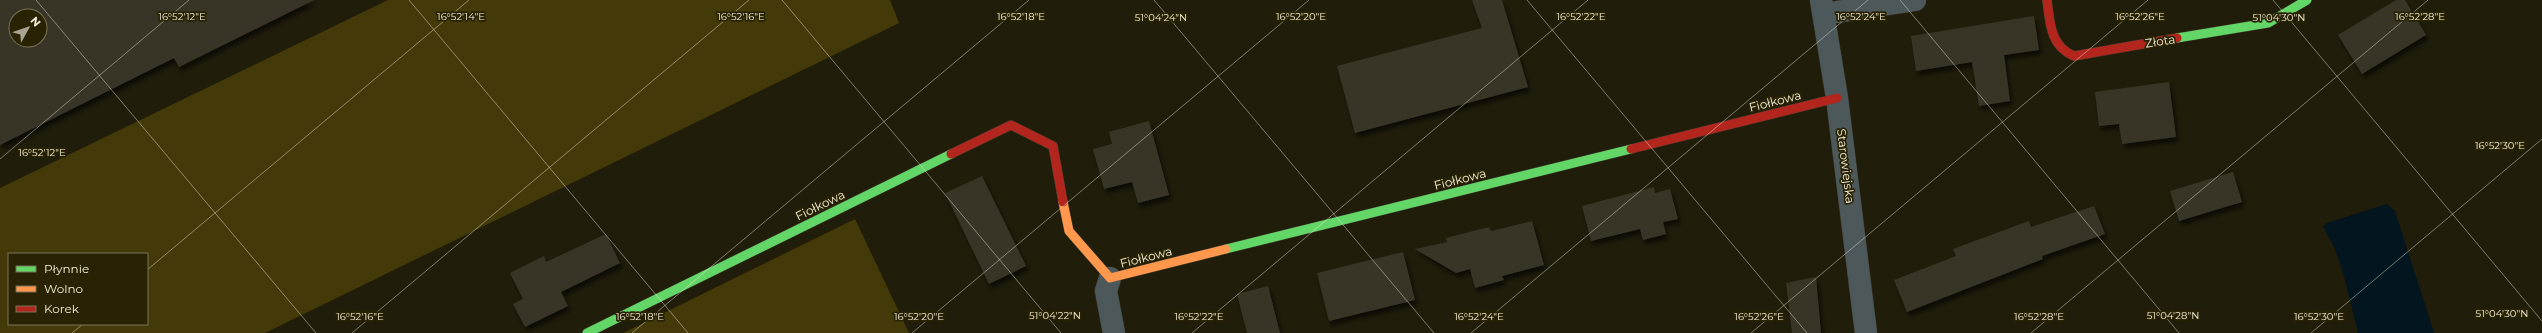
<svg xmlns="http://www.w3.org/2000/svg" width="2542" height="333" viewBox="0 0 2542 333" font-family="Montserrat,sans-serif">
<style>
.green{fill:#443a09;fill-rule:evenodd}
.water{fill:#03151f}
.building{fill:#383527;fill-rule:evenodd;filter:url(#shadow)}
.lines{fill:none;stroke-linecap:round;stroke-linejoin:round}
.street-casing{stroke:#3d392a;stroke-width:23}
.fast-casing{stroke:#3d392a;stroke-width:10}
.slow-casing{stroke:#3d392a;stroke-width:10}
.jam-casing{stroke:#3d392a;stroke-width:10}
.street{stroke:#4c585a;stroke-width:22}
.fast{stroke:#63d668;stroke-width:9}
.slow{stroke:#ff974d;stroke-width:9}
.jam{stroke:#b3261e;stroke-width:9}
.ticks{fill:none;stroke:#f2eedc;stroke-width:1;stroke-opacity:0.45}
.labels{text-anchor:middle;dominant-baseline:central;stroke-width:3.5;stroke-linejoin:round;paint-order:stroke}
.street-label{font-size:12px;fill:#f2eedc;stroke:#292303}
.ticks-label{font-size:10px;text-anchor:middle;fill:#f2eedc;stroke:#292303;stroke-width:3.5;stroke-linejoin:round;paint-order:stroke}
</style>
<defs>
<filter id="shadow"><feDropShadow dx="2.5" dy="4.5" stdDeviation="2" flood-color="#0009"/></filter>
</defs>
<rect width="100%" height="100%" fill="#211d0b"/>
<path class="green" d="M388 0H890L899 23 265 333H0V188ZM9 254H147V324H9Z
M855 219 909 333H623Z"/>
<path class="water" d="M2387 204 2395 211 2434 333H2358L2344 276 2335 249 2323 227 2327 223Z"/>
<path class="building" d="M0 0H314L179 67 174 58 0 145ZM16 16H40V40H16Z
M1472 0H1502L1528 87 1355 133 1337 66 1482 28Z
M2396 0H2405L2426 35 2362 74 2338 35Z
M2034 16 2039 50 2004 55 2010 101 1979 106 1972 62 1916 71 1911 36Z
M2169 82 2176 137 2122 144 2119 124 2099 126 2095 92Z
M1149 121 1169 195 1138 203 1132 182 1104 189 1093 149 1112 144 1109 132Z
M2233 172 2242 202 2179 221 2170 191Z
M982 176 1026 266 989 284 945 193Z
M1654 187 1655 193 1670 189 1678 219 1663 222 1666 234 1643 240 1640 229 1591 241 1582 206Z
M2094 206 2105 234 2042 256 2043 259 1907 312 1894 280 1956 256 1953 249 2029 221 2031 227Z
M1532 221 1544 265 1502 276 1504 280 1475 288 1470 269 1456 273 1415 249 1447 242 1446 238 1489 227 1491 231Z
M606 234 620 263 561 292 568 306 525 327 513 304 523 299 510 273 544 256 546 262Z
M1403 252 1415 300 1329 321 1317 273Z
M1816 277 1821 333H1792L1786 283Z
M1268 286 1280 333H1247L1237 294Z"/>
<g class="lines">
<g class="street-casing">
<path id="street" d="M1821 0 1837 98 1866 333
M1824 14 1915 0
M1110 278 1106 291 1114 333"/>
</g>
<g class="fast-casing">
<path id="fast" d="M2177 38 2268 23 2307 0
M1226 249 1631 149
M587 333 951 154"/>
</g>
<g class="slow-casing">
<path id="slow" d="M1063 202 1069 231 1110 278 1226 249"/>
</g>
<g class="jam-casing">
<path id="jam" d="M2047 0C2050 23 2050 46 2074 56L2177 38
M1631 149 1837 98
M951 154 1011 125 1053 146 1063 202"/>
</g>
<use href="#street" class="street"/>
<use href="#fast" class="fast"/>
<use href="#slow" class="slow"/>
<use href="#jam" class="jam"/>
</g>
<path class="ticks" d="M36 0 316 333M409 0 688 333M782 0 1061 333M1154 0 1434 333M1527 0 1807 333M1900 0 2179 333M2273 0 2542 321M0 159 189 0M147 270 469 0M72 333 83 324M352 333 749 0M632 333 1029 0M912 333 1309 0M1192 333 1588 0M1471 333 1868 0M1751 333 2148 0M2031 333 2428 0M2311 333 2542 139"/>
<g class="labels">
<g class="street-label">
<text transform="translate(2160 41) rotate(-9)">Złota</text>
<text transform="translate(1775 101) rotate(-14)">Fiołkowa</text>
<text transform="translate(1846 166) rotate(83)">Starowiejska</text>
<text transform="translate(1460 179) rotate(-14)">Fiołkowa</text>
<text transform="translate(820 205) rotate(-26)">Fiołkowa</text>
<text transform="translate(1146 257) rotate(-14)">Fiołkowa</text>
</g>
</g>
<g class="ticks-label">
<text x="182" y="20">16°52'12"E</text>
<text x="461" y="20">16°52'14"E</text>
<text x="741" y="20">16°52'16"E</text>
<text x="1021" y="20">16°52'18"E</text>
<text x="1301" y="20">16°52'20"E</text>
<text x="1581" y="20">16°52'22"E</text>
<text x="1861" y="20">16°52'24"E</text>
<text x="2140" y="20">16°52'26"E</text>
<text x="2420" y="20">16°52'28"E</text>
<text x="2279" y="21">51°04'30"N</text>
<text x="1161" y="21">51°04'24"N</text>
<text x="2500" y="149">16°52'30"E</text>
<text x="42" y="156">16°52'12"E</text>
<text x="2502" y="317">51°04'30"N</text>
<text x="1055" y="319">51°04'22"N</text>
<text x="2173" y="319">51°04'28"N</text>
<text x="360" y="320">16°52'16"E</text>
<text x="640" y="320">16°52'18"E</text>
<text x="919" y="320">16°52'20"E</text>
<text x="1199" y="320">16°52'22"E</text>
<text x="1479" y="320">16°52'24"E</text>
<text x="1759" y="320">16°52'26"E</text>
<text x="2039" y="320">16°52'28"E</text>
<text x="2319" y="320">16°52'30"E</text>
</g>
<rect x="8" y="253" width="140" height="72" fill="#292303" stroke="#79745a"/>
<rect x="16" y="266" width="20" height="6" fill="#63d668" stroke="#79745a"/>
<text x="44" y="273" font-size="12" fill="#f2eedc">Płynnie</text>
<rect x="16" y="286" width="20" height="6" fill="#ff974d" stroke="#79745a"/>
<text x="44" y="293" font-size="12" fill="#f2eedc">Wolno</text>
<rect x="16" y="306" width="20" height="6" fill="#b3261e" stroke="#79745a"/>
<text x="44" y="313" font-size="12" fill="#f2eedc">Korek</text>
<g transform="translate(28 28) rotate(50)"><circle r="19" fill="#292303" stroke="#79745a"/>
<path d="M0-3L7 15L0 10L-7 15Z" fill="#a9a593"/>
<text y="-6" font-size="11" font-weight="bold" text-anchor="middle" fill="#f2eedc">N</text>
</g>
</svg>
